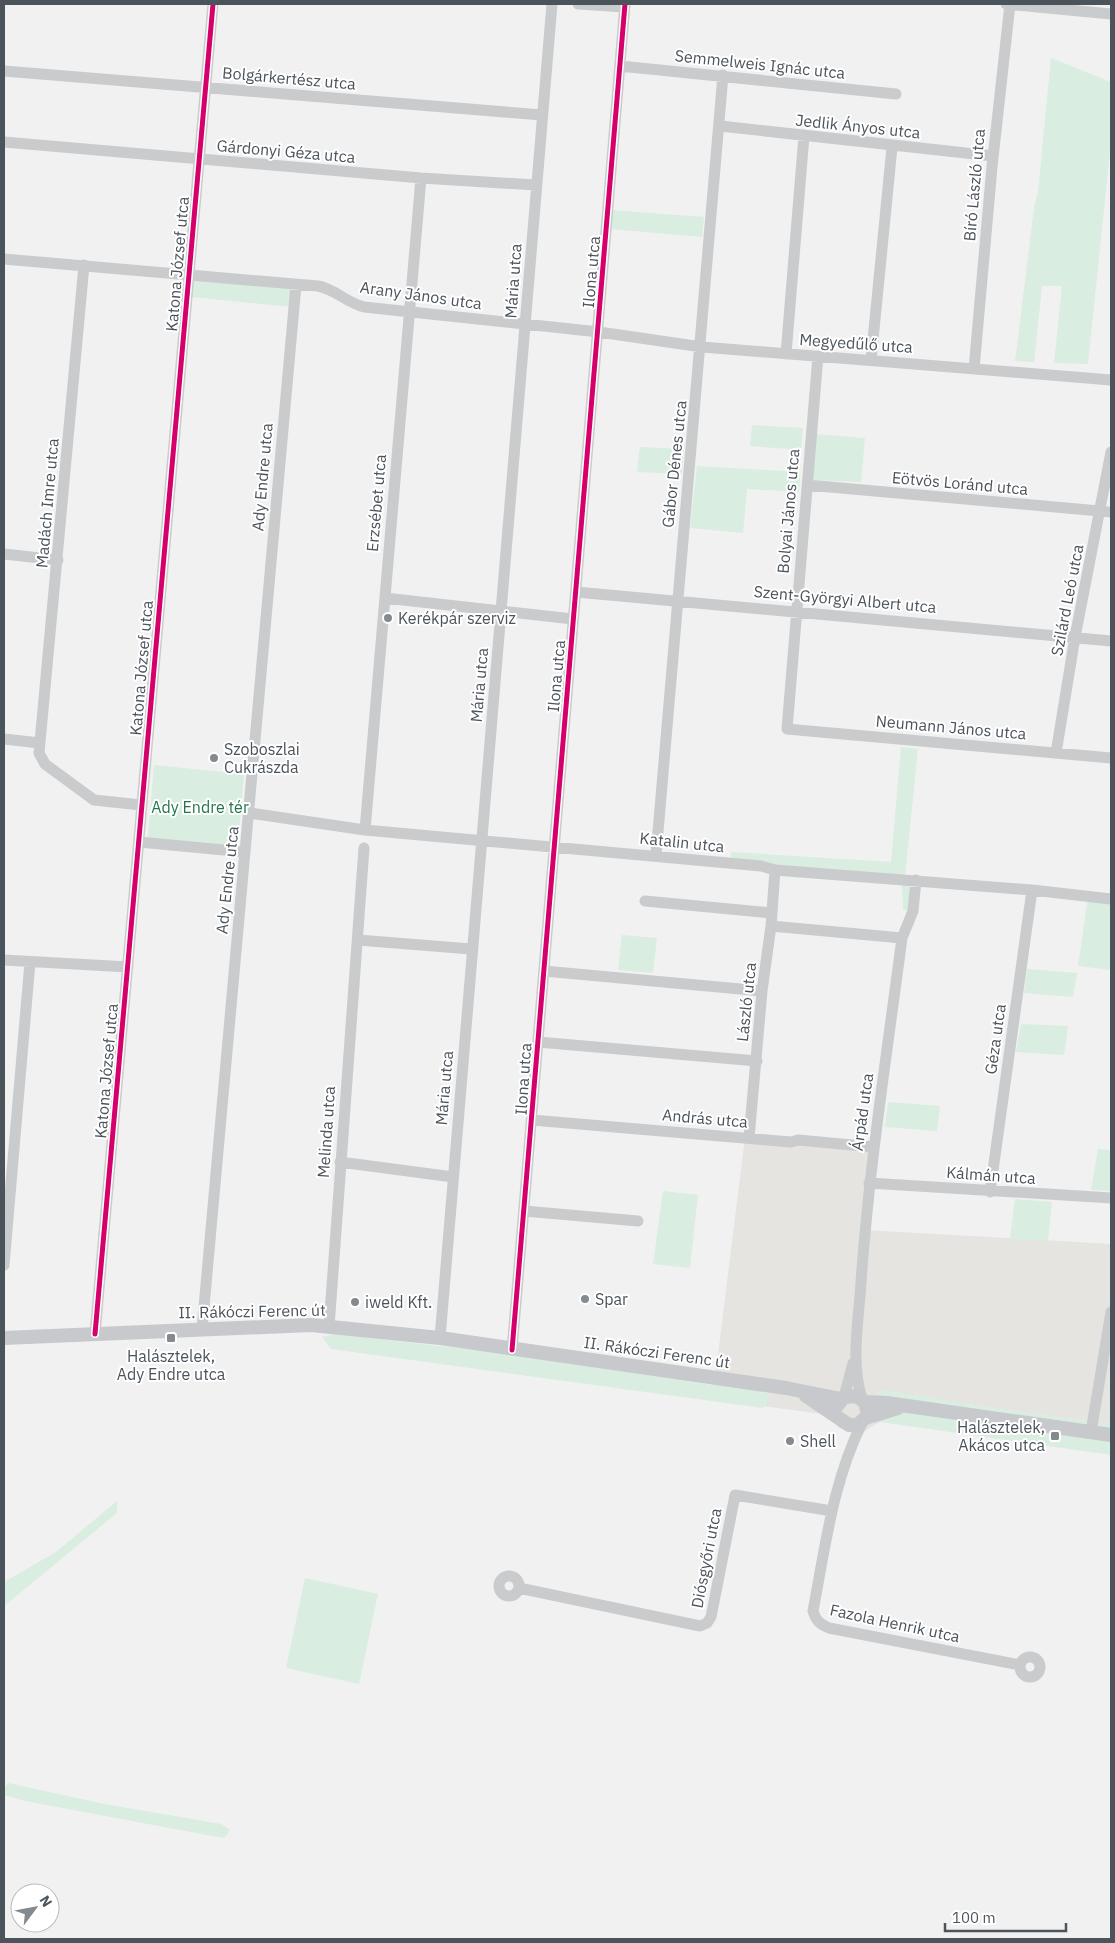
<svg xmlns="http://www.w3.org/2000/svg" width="1115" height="1943" viewBox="0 0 1115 1943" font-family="'IBM Plex Sans',sans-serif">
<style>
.commercial{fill:#e5e4e0}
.green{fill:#d9ede1}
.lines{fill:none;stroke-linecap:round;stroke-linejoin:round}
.minor{stroke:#c9cbcd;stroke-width:11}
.major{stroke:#c8c9cc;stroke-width:14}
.cycleway-casing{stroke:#fff;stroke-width:8}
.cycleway{stroke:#d6006c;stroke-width:5}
.poi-dot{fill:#858a90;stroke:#fff;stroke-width:2}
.labels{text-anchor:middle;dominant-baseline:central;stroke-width:4;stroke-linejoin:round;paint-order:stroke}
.street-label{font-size:16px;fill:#4b535b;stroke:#fff}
.poi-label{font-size:16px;fill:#4b535b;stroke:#fff;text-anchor:start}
.park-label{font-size:16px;fill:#23754e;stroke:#fff}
</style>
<rect width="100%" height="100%" fill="#f2f1f1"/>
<path class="commercial" d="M745 1137 874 1147 865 1230 1111 1244V1424L1006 1410 878 1390 880 1422 860 1434 839 1428 830 1415 739 1403 712 1385 717 1363Z"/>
<path class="green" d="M1051 58 1111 82V142L1088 364 1054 363 1062 286H1042L1034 362 1015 361 1034 208 1038 192Z
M612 210 704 217 702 237 610 229Z
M193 277 288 287 291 289V307L191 297Z
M752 425 803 428 801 450 750 446Z
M815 434 865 438 861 482 811 480Z
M640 447 684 449 682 474 637 472Z
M697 466 800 472 799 492 747 489 743 533 690 528Z
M901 747 918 749 905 876 910 882 908 910H903L902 885 731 859V852L891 862Z
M154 765 244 774 238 842 234 847 148 838Z
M1088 898 1111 901V970L1078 966Z
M622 935 657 938 653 973 618 970Z
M1027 969 1077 973 1073 997 1024 993Z
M1021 1024 1068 1026 1064 1055 1016 1052Z
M888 1102 940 1106 937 1131 885 1127Z
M1098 1149 1111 1150V1191L1091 1190Z
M663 1191 698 1195 690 1268 653 1264Z
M1015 1199 1052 1202 1048 1241 1010 1239Z
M334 1334 509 1354 712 1385 720 1383 769 1390 767 1404 763 1408 331 1349 322 1337Z
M878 1389 1006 1410 1111 1424V1455L880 1422Z
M117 1501V1513L4 1606V1582L56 1552Z
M305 1578 378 1594 359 1684 286 1668Z
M8 1783 104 1804 221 1824 229 1829 228 1834 223 1838 25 1801 4 1795V1788Z"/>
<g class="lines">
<path class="minor" d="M578 4 625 7
M1006 4 1111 14
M620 66 896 94
M4 71 542 115
M720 126 993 156
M4 142 421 178 536 185
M4 259 318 286C335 289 347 303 364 307L599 332 702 347 1111 380
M84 265 39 753 45 764 94 800 141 805
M786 354 804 136
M818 356 787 729 1111 758
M871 360 892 147
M974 369 992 167 1010 4
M807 485 1111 512
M4 554 58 560
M576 592 1111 641
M385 598 573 619
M4 739 40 743
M1056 753 1075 637 1111 452
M250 813 365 830 761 866 775 870 1032 890 1111 899
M365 830 421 178
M139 842 245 852
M656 855 723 75
M645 901 772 913
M771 926 902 938
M358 940 471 949
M4 960 128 967
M544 971 762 991
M538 1042 757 1061
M532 1120 791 1142 798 1140 874 1147
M749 1138 762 991 771 926 775 870
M340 1162 453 1177
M869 1183 1111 1198
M990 1192 1032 890
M524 1211 638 1221
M4 1265 30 962
M329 1327 364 848
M202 1329 296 285
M95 1334 213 4
M440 1338 552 4
M512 1350 625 4
M844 1397 853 1363
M862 1398C850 1362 859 1319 861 1282 869 1167 887 1053 902 938L913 911 916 880
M862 1423C833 1481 825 1548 813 1611 816 1621 820 1624 829 1628L1020 1665
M1091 1432 1111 1312
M499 1586a10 10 0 1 1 20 0a10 10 0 1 1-20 0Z
M519 1588 700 1626 707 1623 711 1617 735 1495 832 1511
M1020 1667a10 10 0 1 1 20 0a10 10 0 1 1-20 0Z"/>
<path class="major" d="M4 1338 311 1325 440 1338 786 1388 841 1399
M806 1396 849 1425H858L865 1418 898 1408
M865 1402 887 1403 1111 1435
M837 1406 844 1397 856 1396 865 1402 867 1410"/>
<g class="cycleway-casing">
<path id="cycleway" d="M95 1334 213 4
M512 1350 625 4"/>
</g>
<use href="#cycleway" class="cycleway"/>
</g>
<g class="poi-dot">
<circle cx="388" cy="618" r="5"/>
<circle cx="214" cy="758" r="5"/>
<circle cx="585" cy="1299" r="5"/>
<circle cx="355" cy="1302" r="5"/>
<rect x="166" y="1333" width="10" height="10" rx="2.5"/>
<rect x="1050" y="1431" width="10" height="10" rx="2.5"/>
<circle cx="790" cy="1441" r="5"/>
</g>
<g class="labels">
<g class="street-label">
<text transform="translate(760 64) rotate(6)">Semmelweis Ignác utca</text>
<text transform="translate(289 78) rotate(5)">Bolgárkertész utca</text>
<text transform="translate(858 126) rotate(6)">Jedlik Ányos utca</text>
<text transform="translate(286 151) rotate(5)">Gárdonyi Géza utca</text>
<text transform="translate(974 185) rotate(-85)">Bíró László utca</text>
<text transform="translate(177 264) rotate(-85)">Katona József utca</text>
<text transform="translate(591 272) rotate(-85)">Ilona utca</text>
<text transform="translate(513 281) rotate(-86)">Mária utca</text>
<text transform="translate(421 295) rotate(8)">Arany János utca</text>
<text transform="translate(856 343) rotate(4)">Megyedűlő utca</text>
<text transform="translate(674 464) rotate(-84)">Gábor Dénes utca</text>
<text transform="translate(262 477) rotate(-85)">Ady Endre utca</text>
<text transform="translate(960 483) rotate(5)">Eötvös Loránd utca</text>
<text transform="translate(47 503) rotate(-85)">Madách Imre utca</text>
<text transform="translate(376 503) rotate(-85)">Erzsébet utca</text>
<text transform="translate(788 511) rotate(-85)">Bolyai János utca</text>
<text transform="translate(845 599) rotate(5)">Szent-Györgyi Albert utca</text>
<text transform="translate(1067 600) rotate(-79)">Szilárd Leó utca</text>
<text transform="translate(141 668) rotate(-85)">Katona József utca</text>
<text transform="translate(556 676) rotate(-85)">Ilona utca</text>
<text transform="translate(479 685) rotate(-85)">Mária utca</text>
<text transform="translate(951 727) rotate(5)">Neumann János utca</text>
<text transform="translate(682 842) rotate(6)">Katalin utca</text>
<text transform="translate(227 880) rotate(-84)">Ady Endre utca</text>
<text transform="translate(746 1002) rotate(-84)">László utca</text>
<text transform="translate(995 1039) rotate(-82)">Géza utca</text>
<text transform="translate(106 1071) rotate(-85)">Katona József utca</text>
<text transform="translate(523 1079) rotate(-86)">Ilona utca</text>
<text transform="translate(444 1088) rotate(-85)">Mária utca</text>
<text transform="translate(862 1112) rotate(-82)">Árpád utca</text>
<text transform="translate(705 1118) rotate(5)">András utca</text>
<text transform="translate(326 1132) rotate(-86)">Melinda utca</text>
<text transform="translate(991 1175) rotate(4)">Kálmán utca</text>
<text transform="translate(252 1311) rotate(-1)">II. Rákóczi Ferenc út</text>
<text transform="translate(657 1352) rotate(8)">II. Rákóczi Ferenc út</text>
<text transform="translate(706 1558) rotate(-79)">Diósgyőri utca</text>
<text transform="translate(895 1623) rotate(12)">Fazola Henrik utca</text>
</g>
<g class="poi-label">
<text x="398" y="618">Kerékpár szerviz</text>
<text x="224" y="749">Szoboszlai<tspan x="224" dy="18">Cukrászda</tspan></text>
<text x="595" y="1299">Spar</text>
<text x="365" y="1302">iweld Kft.</text>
<text x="171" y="1356" text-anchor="middle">Halásztelek,<tspan x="171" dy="18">Ady Endre utca</tspan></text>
<text x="1045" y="1427" text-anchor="end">Halásztelek,<tspan x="1045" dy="18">Akácos utca</tspan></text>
<text x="800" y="1441">Shell</text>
</g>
<g class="park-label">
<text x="200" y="807">Ady Endre tér</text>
</g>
</g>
<rect width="1115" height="1943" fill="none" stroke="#4b535b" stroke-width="10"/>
<g transform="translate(35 1908) rotate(58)"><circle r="24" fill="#ffffff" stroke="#b7babd"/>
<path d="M0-4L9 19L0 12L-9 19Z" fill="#858a90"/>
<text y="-8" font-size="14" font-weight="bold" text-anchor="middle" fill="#4b535b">N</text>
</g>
<path d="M945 1923v8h121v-8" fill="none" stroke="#4b535b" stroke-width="2.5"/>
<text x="952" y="1923" font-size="15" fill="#4b535b" stroke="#ffffff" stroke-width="4" paint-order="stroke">100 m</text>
</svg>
